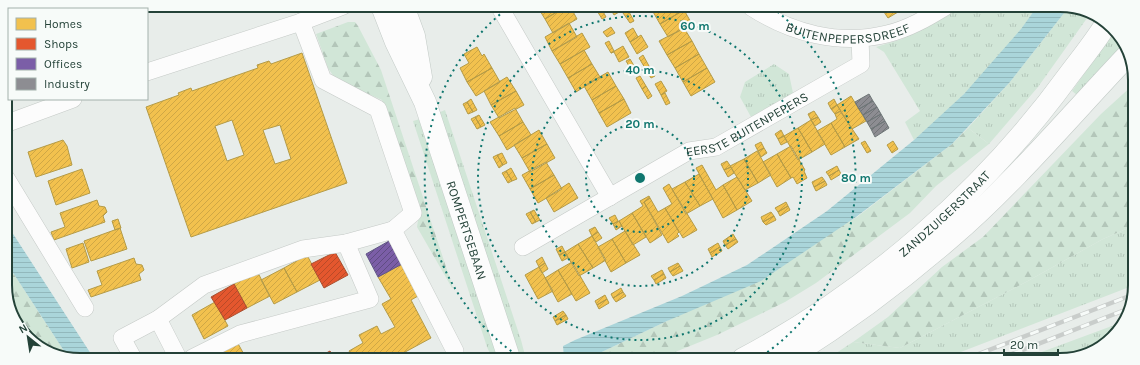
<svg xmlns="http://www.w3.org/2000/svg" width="1140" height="365" viewBox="0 0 1140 365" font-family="Karla,sans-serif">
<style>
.grass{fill:url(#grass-tufts)}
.forest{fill:url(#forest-firs)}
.water{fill:url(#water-rules)}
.homes{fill:url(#homes-hatch);stroke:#b49b47;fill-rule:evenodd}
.shops{fill:url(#shops-hatch);stroke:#aa5131}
.offices{fill:url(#offices-hatch);stroke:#615686}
.industry{fill:url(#industry-hatch);stroke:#6e7677}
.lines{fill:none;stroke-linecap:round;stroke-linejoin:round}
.street-casing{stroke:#c5cac7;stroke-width:18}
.secondary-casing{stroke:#c3cbc7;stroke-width:23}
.street{stroke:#fcfcfc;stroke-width:17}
.secondary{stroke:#fcfcfc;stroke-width:22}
.rail-casing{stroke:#c9cdcb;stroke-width:4.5}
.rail{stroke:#f7fbf9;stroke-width:3;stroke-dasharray:9;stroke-linecap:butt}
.ring{fill:none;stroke:#0f766e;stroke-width:2;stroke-dasharray:2 4}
.labels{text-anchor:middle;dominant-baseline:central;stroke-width:4;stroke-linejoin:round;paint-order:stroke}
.street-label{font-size:13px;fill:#244238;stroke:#f7fbf9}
.rim{fill:none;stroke:#244238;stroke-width:2}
.centre{fill:#0f766e;stroke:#f7fbf9;stroke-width:2}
.ring-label{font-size:12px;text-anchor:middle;font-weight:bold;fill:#0f766e;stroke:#f7fbf9;stroke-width:4;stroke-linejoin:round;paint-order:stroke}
</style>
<defs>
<pattern id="grass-tufts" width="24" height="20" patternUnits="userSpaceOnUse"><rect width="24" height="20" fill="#d1e6d7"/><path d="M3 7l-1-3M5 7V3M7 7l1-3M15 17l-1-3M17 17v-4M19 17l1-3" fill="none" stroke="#b3c6b9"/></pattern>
<pattern id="forest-firs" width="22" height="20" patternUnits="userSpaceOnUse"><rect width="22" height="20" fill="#d1e6d7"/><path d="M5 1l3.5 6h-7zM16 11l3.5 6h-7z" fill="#b3c6b9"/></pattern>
<pattern id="water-rules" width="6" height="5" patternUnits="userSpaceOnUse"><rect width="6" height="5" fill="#aad5da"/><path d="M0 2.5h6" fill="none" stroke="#92b8bc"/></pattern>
<pattern id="homes-hatch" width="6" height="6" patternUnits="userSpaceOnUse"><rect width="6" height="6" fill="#f2c14e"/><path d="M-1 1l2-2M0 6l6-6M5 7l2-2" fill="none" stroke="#cfa745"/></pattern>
<pattern id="shops-hatch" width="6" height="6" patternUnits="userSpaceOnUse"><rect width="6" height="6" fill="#e4572e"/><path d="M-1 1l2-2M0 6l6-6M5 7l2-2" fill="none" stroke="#b94a28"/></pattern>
<pattern id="offices-hatch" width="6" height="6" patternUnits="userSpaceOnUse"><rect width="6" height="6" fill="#7b5ea7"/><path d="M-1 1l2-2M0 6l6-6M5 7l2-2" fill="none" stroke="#5f4c82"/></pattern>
<pattern id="industry-hatch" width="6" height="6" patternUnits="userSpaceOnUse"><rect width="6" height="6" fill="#8d8d92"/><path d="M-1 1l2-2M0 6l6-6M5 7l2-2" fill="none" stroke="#737578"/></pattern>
</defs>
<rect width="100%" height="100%" fill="#e8edea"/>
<path class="grass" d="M963 7 1036 8C1003 58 960 101 914 140L905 122 920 111 884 52 876 47 902 39Z
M1068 8H1079L1090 14 1038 87 989 144 968 128 1010 82Z
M1115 30 1124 45 1077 95 1072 91Z
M774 64 789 74 793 93 751 117 740 97 745 82Z
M445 110 521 340 526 359 520 358 438 113Z
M420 119 499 358H492L487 347 413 121Z
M1133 226 1132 286 940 360 827 359 853 342 900 348 1026 282 1103 239Z
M1120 323 1106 344 1064 360H1020Z"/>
<path class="forest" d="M348 22H355L358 26 381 70 453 288H452L417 227 420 206 382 100 336 80 328 68 316 34Z
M1134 84 1133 226 1103 239 1026 282 900 348 853 342 888 317 942 267 983 237 1101 114Z
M968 128 989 144 936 186 910 213 816 283 785 302 717 335 658 359H587L667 321 857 217 952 144Z
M6 262 68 357H61L24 335 6 299Z"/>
<path class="water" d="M1036 8H1068L1010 82 952 144 856 217 761 281 667 321 587 359 564 358 563 346 575 340 682 296 747 265 827 211 914 140 964 94 1021 29Z
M6 223 93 357H68L6 262Z"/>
<path class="homes" d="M537 6H567L545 19Z
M567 6H570L577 19 553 33 545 19Z
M600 6 606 17 602 19 596 9Z
M609 6H625L626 8 614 15Z
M659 7H682L684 10 660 24 652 10Z
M892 7H895L898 12 888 18 884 12Z
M628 10 634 21 630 23 623 13Z
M684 10 692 24 668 37 660 24Z
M569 23 577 37 552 51 545 37Z
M611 27 615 33 607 37 603 32Z
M633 28 638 37 630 42 625 33Z
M684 28 692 41 667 55 659 41Z
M582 33 590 47 560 64 552 51Z
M641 35 648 47 637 54 630 42Z
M609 41 614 51 611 53 605 43Z
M692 41 699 54 675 68 667 55Z
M623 46 629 57 619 62 614 52 611 53Z
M477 47 482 56 484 54 492 68 467 82 460 68 469 63 464 54Z
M584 50 592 64 568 78 560 64Z
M302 53 347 183 191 237 146 107 179 95 178 93 191 88 192 91 258 68 257 65 269 61 271 64ZM232 120 244 155 227 161 215 126ZM280 125 291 159 275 164 263 130Z
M699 54 707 68 683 82 675 68Z
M643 55 649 66 645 68 639 58Z
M630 59 636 69 632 71 626 61Z
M592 64 600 77 576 92 568 78Z
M649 66 655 76 651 78 645 68Z
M492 68 500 82 476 96 467 82Z
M707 68 715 82 691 96 683 82Z
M608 72 616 86 592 100 584 86Z
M640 76 646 86 642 89 636 78Z
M507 77 516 91 491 105 484 91Z
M661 81 667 91 661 95 655 84Z
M616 86 624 99 599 113 592 100Z
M646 86 652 96 648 99 642 89Z
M516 91 524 105 499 118 491 105Z
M665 93 670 103 666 105 661 95Z
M851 96 866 121 852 129 837 105Z
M471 99 477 110 473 112 467 102Z
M624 99 631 113 607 127 599 113Z
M834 99 837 105 831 109 828 103Z
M467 102 473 112 468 114 463 104Z
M837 105 841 111 835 114 831 109Z
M515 108 523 122 499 136 490 122Z
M814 111 818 117 811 120 808 114Z
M840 111 859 139 845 147 831 123 837 119 835 114Z
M479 115 485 125 481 127 475 117Z
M475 117 481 127 477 129 471 119Z
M818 117 821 122 815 126 811 120Z
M811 120 825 144 812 152 798 128Z
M523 122 531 135 507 150 499 136Z
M831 123 845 147 831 155 817 131Z
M798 128 812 152 798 160 784 136Z
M539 130 547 144 522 158 514 145Z
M781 130 784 136 778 139 775 134Z
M784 136 787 142 781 145 778 139Z
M63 140 67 146 72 165 36 177 28 152Z
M865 141 871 151 867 153 861 143Z
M893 141 898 149 892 153 887 145Z
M761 142 764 148 758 151 755 145Z
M547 144 555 158 530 172 522 158Z
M791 146 805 170 804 171 807 178 797 184 793 177 791 178 777 154Z
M764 148 767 153 761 157 758 151Z
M757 151 771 175 758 183 744 159Z
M502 153 507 163 503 165 497 155Z
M777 154 791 178 777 187 763 162Z
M497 155 503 165 499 168 493 157Z
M744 159 758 183 745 190 730 166Z
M727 161 731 167 724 170 721 164Z
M546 162 554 175 530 189 522 175Z
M702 165 716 190 723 185 737 210 723 218 696 168Z
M837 166 839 170 829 176 826 172Z
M731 167 734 173 728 177 724 170Z
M511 168 517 179 512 181 506 171Z
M82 169 90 193 56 205 48 181Z
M839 170 841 174 831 180 829 176Z
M506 171 512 181 508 183 502 173Z
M699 174 713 199 700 206 685 182Z
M554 175 562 189 538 203 530 189Z
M737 177 752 201 737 210 723 185Z
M822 177 825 181 814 187 812 182Z
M825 181 827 185 816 191 814 187Z
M685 182 700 206 686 214 672 189Z
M569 183 578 198 554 212 546 198Z
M669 184 697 230 683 238 665 208 672 204 663 188Z
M649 196 650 198 644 202 662 235 650 243 632 213 643 206 640 201Z
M650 198 658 212 665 208 679 232 677 234 679 236 668 243 644 202Z
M97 200 99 206 105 207 107 212 103 216 105 222 54 240 51 232 65 227 60 213Z
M786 202 788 206 778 212 775 208Z
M788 206 790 210 780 216 778 212Z
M534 210 540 220 536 222 530 212Z
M530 212 536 222 532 224 526 214Z
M771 212 774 216 763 222 761 217Z
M632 213 646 237 633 245 619 221Z
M615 215 618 221 613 224 609 218Z
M774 216 776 220 766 225 763 222Z
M118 219 121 228 115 230 112 221Z
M619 221 622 226 616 230 613 224Z
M595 227 598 232 592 236 589 230Z
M120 228 127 249 91 261 84 241Z
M625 231 640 255 626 263 612 239Z
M598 232 602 238 596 242 592 236Z
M733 234 736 239 725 245 723 241Z
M592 236 606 260 593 268 578 244Z
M612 239 626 263 611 272 598 247Z
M736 239 738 242 728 249 725 245Z
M83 243 89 262 72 268 66 249Z
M718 243 720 247 710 253 708 249Z
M578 244 593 268 579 276 565 252Z
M562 246 565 252 559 255 556 249Z
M720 247 722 251 712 257 710 253Z
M565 252 568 258 562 261 559 255Z
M307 255 320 280 297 292 284 268Z
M542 257 545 263 539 267 536 261Z
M134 258 136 264 142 265 144 270 139 274 141 280 91 297 88 290 102 285 97 271Z
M572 262 590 293 576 301 558 270Z
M545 263 548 269 542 273 539 267Z
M678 263 680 266 670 272 668 268Z
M402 264 418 296 411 300 431 338 394 358H353L349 351 363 343 359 335 377 326 381 334 395 327 382 304 391 299 378 277Z
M680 266 683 271 673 276 670 272Z
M539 267 553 291 538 299 525 275Z
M284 268 297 292 274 304 261 280Z
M558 270 572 294 558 302 545 278Z
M662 270 664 274 654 280 651 276Z
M257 271 270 296 247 308 234 284Z
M664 274 666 278 656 284 654 280Z
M621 288 623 292 613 298 611 294Z
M623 292 626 296 616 302 613 298Z
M605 295 607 299 597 305 595 301Z
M607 299 609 303 599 309 597 305Z
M215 302 228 326 204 339 192 315Z
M563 311 566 315 555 321 553 317Z
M566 315 568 319 557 325 555 321Z
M236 340 246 358H215L212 353Z"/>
<path class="shops" d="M335 252 348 275 324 288 311 264Z
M234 284 247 308 225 320 211 297Z
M330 351 334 358H317Z"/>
<path class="offices" d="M389 241 402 264 378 277 366 254Z"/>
<path class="industry" d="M877 7H892L880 12Z
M869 94 873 101 859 109 855 102Z
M873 101 877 107 863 115 859 109Z
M877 107 881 114 867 122 863 115Z
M881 114 885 121 871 129 867 122Z
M885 121 889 128 875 137 871 129Z"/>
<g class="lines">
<g class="street-casing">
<g id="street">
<path d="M97 5 99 9"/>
<path d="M499 6 610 197"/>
<path id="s1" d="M751 7C791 33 839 46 887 34 908 29 927 18 945 7"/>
<path d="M301 22 323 80 378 109 413 213 393 230 455 351"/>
<path d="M147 72 301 22 343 6"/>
<path d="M5 124 73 99"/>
<path d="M6 178 85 308"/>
<path id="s2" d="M523 247 689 151 716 147 861 64 860 39"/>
<path d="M158 319 178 358"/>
<path d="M133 358 122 338 158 319 204 285 303 249 346 243 393 230"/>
<path d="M192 358 240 334 370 299 346 243"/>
</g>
</g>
<g class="secondary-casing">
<g id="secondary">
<path id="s3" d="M382 6 396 42 425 102 509 358"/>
<path d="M403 6 414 36 421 77"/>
<path id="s4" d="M743 359C870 291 984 192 1069 75 1081 59 1095 42 1106 24"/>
<path d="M786 359C844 323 899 282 951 237 1015 182 1070 116 1128 55"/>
</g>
</g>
<use href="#street" class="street"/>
<use href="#secondary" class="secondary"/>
<g class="rail-casing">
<path id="rail" d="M963 360 1132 295
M997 360 1130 308"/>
</g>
<use href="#rail" class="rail"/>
</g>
<g class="ring">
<circle cx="640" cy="178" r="54"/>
<circle cx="640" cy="178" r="108"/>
<circle cx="640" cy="178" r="162"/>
<path d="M521 358A216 216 0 0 1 509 7M773 8A216 216 0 0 1 759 358"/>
</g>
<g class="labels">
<g class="street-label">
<text stroke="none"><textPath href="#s1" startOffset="103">BUITENPEPERSDREEF</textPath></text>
<text stroke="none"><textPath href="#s2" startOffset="256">EERSTE BUITENPEPERS</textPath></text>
<text stroke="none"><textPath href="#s4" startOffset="249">ZANDZUIGERSTRAAT</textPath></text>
<text stroke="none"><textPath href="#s3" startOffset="240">ROMPERTSEBAAN</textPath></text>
</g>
</g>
<path d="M0 0H1140V365H0ZM80 12H1060A68 68 0 0 1 1128 80V285A68 68 0 0 1 1060 353H80A68 68 0 0 1 12 285V80A68 68 0 0 1 80 12Z" fill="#f7fbf9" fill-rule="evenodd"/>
<path class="rim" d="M80 12H1060A68 68 0 0 1 1128 80V285A68 68 0 0 1 1060 353H80A68 68 0 0 1 12 285V80A68 68 0 0 1 80 12Z"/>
<circle cx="640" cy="178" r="6" class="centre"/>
<g class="ring-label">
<text x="695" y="30">60 m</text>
<text x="640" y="74">40 m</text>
<text x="640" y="128">20 m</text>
<text x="856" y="182">80 m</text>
</g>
<rect x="8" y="8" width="140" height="92" fill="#f7fbf9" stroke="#a3b1ac"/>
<rect x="16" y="18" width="20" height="12" fill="#f2c14e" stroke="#a3b1ac"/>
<text x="44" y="28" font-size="12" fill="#244238">Homes</text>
<rect x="16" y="38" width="20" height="12" fill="#e4572e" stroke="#a3b1ac"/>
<text x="44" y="48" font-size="12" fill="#244238">Shops</text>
<rect x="16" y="58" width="20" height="12" fill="#7b5ea7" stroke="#a3b1ac"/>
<text x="44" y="68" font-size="12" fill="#244238">Offices</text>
<rect x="16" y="78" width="20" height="12" fill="#8d8d92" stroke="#a3b1ac"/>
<text x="44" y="88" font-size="12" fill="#244238">Industry</text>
<g transform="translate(28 337) rotate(330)" stroke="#f7fbf9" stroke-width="3" paint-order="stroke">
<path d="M0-3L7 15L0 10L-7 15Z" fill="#244238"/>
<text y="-6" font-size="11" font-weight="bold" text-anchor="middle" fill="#244238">N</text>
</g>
<path d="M1004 349v6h54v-6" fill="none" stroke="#244238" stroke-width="2"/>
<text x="1010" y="349" font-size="12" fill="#244238" stroke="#f7fbf9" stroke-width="3" paint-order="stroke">20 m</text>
</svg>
